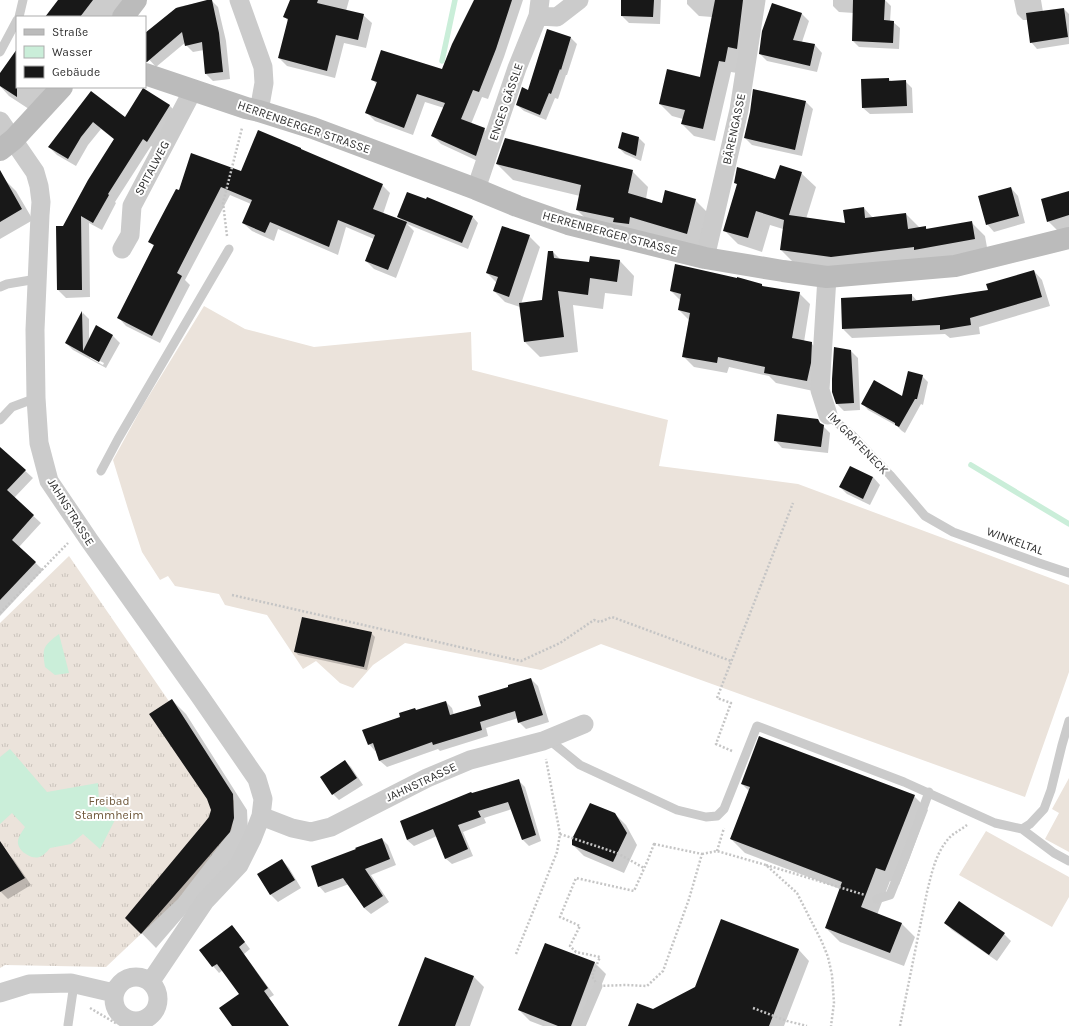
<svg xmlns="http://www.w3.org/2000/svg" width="1069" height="1026" viewBox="0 0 1069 1026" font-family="Karla,sans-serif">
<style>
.grass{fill:url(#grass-tufts)}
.garden{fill:#ebe3db}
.water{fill:#caeed9}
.shadow{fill:#0003;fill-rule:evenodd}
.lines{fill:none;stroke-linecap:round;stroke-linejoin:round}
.stream{stroke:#caeed9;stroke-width:5.5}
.building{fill:#181818}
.path{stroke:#c5c5c5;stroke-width:2.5;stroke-dasharray:2 2;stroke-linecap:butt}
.lane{stroke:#cbcbcb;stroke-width:9}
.street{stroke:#cbcbcb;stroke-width:19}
.secondary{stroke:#bbb;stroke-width:22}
.labels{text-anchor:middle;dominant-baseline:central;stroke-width:4;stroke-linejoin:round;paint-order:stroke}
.street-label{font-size:12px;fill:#313131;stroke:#fff}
.park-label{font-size:12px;fill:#6f583b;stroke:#fff}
</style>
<defs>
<pattern id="grass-tufts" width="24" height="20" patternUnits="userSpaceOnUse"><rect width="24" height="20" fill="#ebe3db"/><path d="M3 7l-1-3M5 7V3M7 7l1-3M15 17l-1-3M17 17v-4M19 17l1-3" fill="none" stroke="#cac3bc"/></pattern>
</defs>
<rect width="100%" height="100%" fill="#fff"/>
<path class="grass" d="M69 556 217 771 234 801 232 829 178 899 106 967 5 965 0 968V623Z"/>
<path class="garden" d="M204 306 245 329 314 347 471 332 472 370 668 420 659 466 798 484 1069 585V672L1025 797 601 644 541 670 405 643 373 665 353 688 340 683 316 661 303 669 267 615 225 605 219 594 175 586 168 576 160 580 142 552 128 509 113 460 142 407Z
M1069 778V852L1045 839 1059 813 1052 809Z
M986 831 1069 877V897L1052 927 959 875Z"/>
<path class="water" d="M59 634 69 673 55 675 45 667C42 648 43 646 59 634Z
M10 749 47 792 98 783 99 802 117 816 100 849 83 834 71 844 50 848C43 857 36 861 26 854 22 852 19 848 18 844 17 838 22 832 25 827L12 813 0 824V757Z"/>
<path class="shadow" d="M60 0H140L126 17H47Z
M211 0 218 7 226 41 230 79 213 81 206 74 204 50 193 52 186 45V42L156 67 145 55V34L178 7Z
M291 0H349L346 11 363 15 372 23 366 48 344 43 335 78 287 66 279 58 288 21 285 17Z
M486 0H523L504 57 488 99 482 97 471 124 484 129 493 138 484 164 441 144 433 136 444 108 425 102 413 135 375 121 367 113 377 85 373 80 443 70Z
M622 0H661L660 24 629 23 622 16Z
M687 0H755L737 73 731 72 715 141 694 136 682 124 683 119 672 116 660 104 700 78 712 17 699 16 687 4Z
M833 0H885L891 6 890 22H893L900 28 899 49 859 47 853 41 854 13 839 12 833 6Z
M1014 0H1041L1043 12 1064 9 1069 14V44L1037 49 1031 42 1027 20H1023L1017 14Z
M772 4 802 14 809 21 802 42 815 45 822 53 817 72 767 61 760 54Z
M571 38 577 44 567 75H566L558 99 555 98 546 120 524 111 517 105 529 92Z
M17 50V87H53L35 113 9 96 0 86V75Z
M889 79 892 82H906L912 88 913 113 870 114 863 108Z
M92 93 125 119 169 105 177 113 156 149 151 146 115 202 116 203 102 230 89 223 90 297 66 298 58 290 63 227 115 140 101 129 88 145 76 166 57 155 49 147Z
M806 102 813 109 802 156 752 145 745 138Z
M639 138 645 144 641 161 625 154 619 148Z
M497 164 632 171 648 187 646 199 662 204 695 200 711 216 703 250 593 226 577 210 580 196 513 180Z
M242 172 382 185 390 193 383 214 403 222 398 217 472 216 478 223 468 249 407 224 414 231 396 278 374 269 366 261 374 239 346 227 338 255 278 229 274 241 252 231 243 223 251 204 230 195 185 280 190 285 160 343 126 326 118 317 154 246 149 241 179 191Z
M801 173 816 187 806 219 846 224 864 208 873 218 906 214 920 228 925 227 928 230 971 222 985 236 988 253 846 271 795 264 781 250 783 229 770 225 762 252 738 244 724 230 738 185 735 182 776 180Z
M5 180 16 191 33 220 0 239V183Z
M1011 188 1018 196 1025 223 994 232 987 224Z
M1069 192V234L1063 236 1048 221Z
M529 236 540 247 521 304 542 301 553 252 561 260 590 263 620 261 634 276 632 296 605 293 603 309 573 305 578 352 540 357 525 342 520 307 505 302 494 291 497 283 487 273Z
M1034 271 1042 280 1050 306 979 327 980 334 950 338 945 334 852 338 843 329 912 295 918 302 990 291Z
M762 285 764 287 799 293 810 304 804 342 811 343 822 354 818 392 776 383 769 376 729 367 727 373 694 367 683 356 689 320 679 310 681 301 671 291Z
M83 313 89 319V341L113 336 120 343 106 368 73 350 66 343ZM90 356 104 363 103 365 90 358Z
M851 351 858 358 860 410 844 411 837 404Z
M922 376 928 382 923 405 921 404 905 433 902 431 897 426 868 410 862 403 903 397Z
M817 420 830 433 828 453 782 448 775 440Z
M0 448 33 478 14 498 41 523 19 547 43 570 0 616Z
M873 477 880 485 870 505 847 494 840 487Z
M371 633 375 637 367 670 298 655 295 651Z
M531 679 538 686 549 722 526 729 519 722 518 718 486 728 488 736 440 751 438 749 387 767 380 761 377 750 375 751 369 744 402 717 417 711 446 702 452 708 454 715 483 707Z
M172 700 186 714 247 810 248 832 244 846 156 948 127 918 206 822 212 810Z
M345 761 351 767 363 785 339 800 333 794 322 777Z
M519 781 525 787 541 841 529 846 523 840 512 809 484 818 486 823 463 832 473 856 452 864 445 858 437 836 414 846 407 840Z
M742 784 914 796 928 810 899 885 890 881 877 915 901 923 915 937 904 966 840 942 826 928 840 889 745 853 731 839 749 791Z
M615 814 626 825 637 845 624 873 584 856 573 845Z
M382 839 388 845 396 865 371 875 389 902 371 914 364 908 349 884 325 893 319 886Z
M7 853 14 860 31 885 8 899 1 892 0 888V857Z
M282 860 289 868 301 888 278 902 271 895 258 875Z
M722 920 799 950 809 961 784 1026H629L653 1010 696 988Z
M945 923 1004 934 1011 941 997 961 952 930Z
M232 926 238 933 250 949 244 954 274 995 269 998 274 1005 244 1026H234L240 994 223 970 219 973 213 966Z
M545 944 595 963 606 974 585 1026H543L530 1021 519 1010Z
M474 977 484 987 470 1026H399Z"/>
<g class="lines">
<path class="stream" d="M442 61 455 0
M971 465 1069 524"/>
</g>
<path class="building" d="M58 0H93L80 17H45Z
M207 0H212L219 33 223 72 205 74 202 42 185 46 182 32 147 62H145V33L176 8Z
M290 0H318L317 3 364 14 358 40 336 35 327 71 278 58 288 19 283 17Z
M474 0H512L496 49 479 92 473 90 461 119 485 128 476 156 431 136 445 103 417 94 404 128 365 113 377 82 371 80 381 50 442 69 452 44Z
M621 0H654L653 17 621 16Z
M715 0H743L737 49 728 47 725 62 719 61 703 129 681 124 685 110 659 104 667 69 700 77Z
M853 0H885L884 20 894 21 893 43 852 41Z
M772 3 802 13 793 40 815 44 810 66 759 54 762 31Z
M1064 8 1068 37 1030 43 1026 13Z
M547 29 571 37 561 70 560 69 551 94 549 93 540 115 516 105 522 87 528 90Z
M17 49V97L0 86V73Z
M889 78V81L906 80 907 106 862 108 861 79Z
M143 88 170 105 147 142 143 139 108 194 109 195 93 223 81 216 82 290H57L56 226H63L88 180 114 139 93 122 81 137 68 159 48 147 91 91 125 117Z
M753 89 806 101 795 150 744 138 750 112Z
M258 130 301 148V149L383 184 373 209 407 222 388 270 365 261 375 235 338 220 329 247 270 222 265 233 242 223 252 200 221 187 177 273 182 276 152 336 117 318 154 245 148 242 176 189 179 190 191 153 241 171Z
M622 132 639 137 636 156 618 148Z
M505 138 633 170 628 193 662 203 665 190 696 199 687 234 630 217 629 224 613 222 614 218 576 210 581 185 496 164Z
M780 165 802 172 789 215 845 223 843 210 864 207 865 218 906 213 908 229 926 226V229L972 221 975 239 914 250V247L831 257 780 250 784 220 756 211 748 238 723 231 737 184 734 183 737 167 775 179Z
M0 170 22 209 0 222Z
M1011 187 1019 216 986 225 978 196Z
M1069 191V215L1047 222 1041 199Z
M407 192 426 199 427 197 473 216 462 243 397 217Z
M502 226 530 235 509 297 493 291 498 277 486 273Z
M548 251H553L554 258 589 262 590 256 620 260 617 282 590 278 588 295 558 291 564 337 524 342 519 303 542 300Z
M675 264 737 278V277L762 284V286L800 292 792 338 812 342 811 363 807 381 764 373 765 367 718 357 717 363 682 357 690 313 678 310 681 294 670 291Z
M1034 270 1042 297 970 318 971 325 940 330V325L842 329 841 298 912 294V301L988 290 986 284Z
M82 311 83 351 96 325 113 335 99 362 65 343Z
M834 347 851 350 854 403 836 404 832 392V379Z
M908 371 923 375 917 399H915L899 427 895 425V423L861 404 874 380 902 396Z
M777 414 818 419 820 423 824 425 821 447 774 441Z
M0 447 26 470 7 490 34 515 12 540 36 562 0 600Z
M850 466 873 477 863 499 839 487Z
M302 617 372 632 364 667 294 652Z
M531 678 543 715 518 723 515 711 480 722 482 730 433 745 432 742 379 761 373 743 368 745 362 730 400 717 399 713 415 708 416 710 446 701 450 715 481 706 478 696 508 687V685Z
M172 699 233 794 234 818 230 832 141 934 125 918 205 822 209 817 211 810 207 799 149 714Z
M759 736 915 795 885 871 876 868 861 907 902 923 890 953 825 928 842 882 730 839 750 787 741 784Z
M345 760 357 778 332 795 320 777Z
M519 779 536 835 522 840 508 802 478 811 481 817 458 825 468 849 445 859 433 829 407 840 400 821 471 792 472 793Z
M590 803 615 813 627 833 613 862 572 845V839Z
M382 838 390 859 365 869 383 896 364 908 343 878 318 887 311 866 356 849 355 848Z
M0 841 25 878 0 892Z
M282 859 295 880 270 895 257 874Z
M959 901 1005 933 989 955 944 923Z
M721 919 799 949 769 1026H628L637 1003 653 1009 695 987Z
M232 925 245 942 239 947 268 988 264 991 289 1026H232L219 1008 239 994 217 964 212 967 199 950Z
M545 943 595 962 571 1026H558L518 1010Z
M425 957 474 976 455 1026H398Z"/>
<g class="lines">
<path class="path" d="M227 236 223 203 242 128
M232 595 521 661 560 643 594 620 600 622 612 617 731 661
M0 613 68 543
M732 751 716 744 731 703 717 698 793 503
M560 834 617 853 644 868
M654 844 702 854 689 899 663 971 647 986 626 985 598 986 592 976 600 957 576 952 570 946 580 926 560 917 576 878 634 891 647 862Z
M717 851 724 828
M702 854 717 851 766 865 797 893 822 942 828 957 832 975 834 1003 831 1026
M766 865 865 895
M516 954 557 852 560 834 546 759
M90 1008 117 1024
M753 1008 787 1021 807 1026
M900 1026 927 892C932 872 936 851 951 836 956 832 962 829 967 825"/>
<path class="lane" d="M19 17 23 0
M0 52 17 20
M0 287 7 284 37 279
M828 415 853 436 890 475 925 516 953 532 1039 563 1069 573
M0 420 12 407 36 398
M101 471 118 439 229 249
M548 739 580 765 677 810 706 817 717 816 724 809 757 726 904 782 995 823 1022 829 1030 824 1044 809 1051 790 1062 745 1069 721
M1022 829 1054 853 1069 861
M877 899 890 895 906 855 929 792
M68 1025 74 984
M581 1026 598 986"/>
<path class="street" d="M239 0 263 67 264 83 259 111
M540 0 538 16 557 17 579 0
M0 121 35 172 39 186 41 202 40 215 35 330 36 398 39 443 49 481 89 540 199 695 257 779 263 799 261 816 252 839 239 865 205 901 151 981
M476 189 517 68 538 16
M122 249 130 235 132 206 193 90
M705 258 739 110 756 0
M827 277 820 390 828 415
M261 816 292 828 311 832 331 827 427 778 470 760 543 741 584 724
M114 999a22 22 0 1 1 44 0a22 22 0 1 1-44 0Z
M0 993 29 984 71 983 114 993"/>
<path class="secondary" d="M123 17 136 0
M145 74 246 108 259 111 313 128 476 189 517 206 568 224 705 258 783 271 827 277 955 266 1069 238
M0 150 14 139 62 87"/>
</g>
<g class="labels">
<g class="street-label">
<text transform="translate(506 102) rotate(-71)">ENGES GÄSSLE</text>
<text transform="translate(304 127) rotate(19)">HERRENBERGER STRASSE</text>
<text transform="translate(734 129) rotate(-78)">BÄRENGASSE</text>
<text transform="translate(152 168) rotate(-62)">SPITALWEG</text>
<text transform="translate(610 233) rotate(15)">HERRENBERGER STRASSE</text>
<text transform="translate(858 443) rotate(46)">IM GRAFENECK</text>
<text transform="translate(71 512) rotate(58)">JAHNSTRASSE</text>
<text transform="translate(1015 541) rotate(20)">WINKELTAL</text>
<text transform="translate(421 782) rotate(-25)">JAHNSTRASSE</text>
</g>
<g class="park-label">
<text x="109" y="801">Freibad<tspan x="109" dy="14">Stammheim</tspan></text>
</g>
</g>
<rect x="16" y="16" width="130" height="72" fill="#ffffff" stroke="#adadad"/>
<rect x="24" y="29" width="20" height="6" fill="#bbbbbb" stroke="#adadad"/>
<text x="52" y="36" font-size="12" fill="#313131">Straße</text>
<rect x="24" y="46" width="20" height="12" fill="#caeed9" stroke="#adadad"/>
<text x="52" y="56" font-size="12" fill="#313131">Wasser</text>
<rect x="24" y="66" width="20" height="12" fill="#181818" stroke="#adadad"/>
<text x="52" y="76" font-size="12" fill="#313131">Gebäude</text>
</svg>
